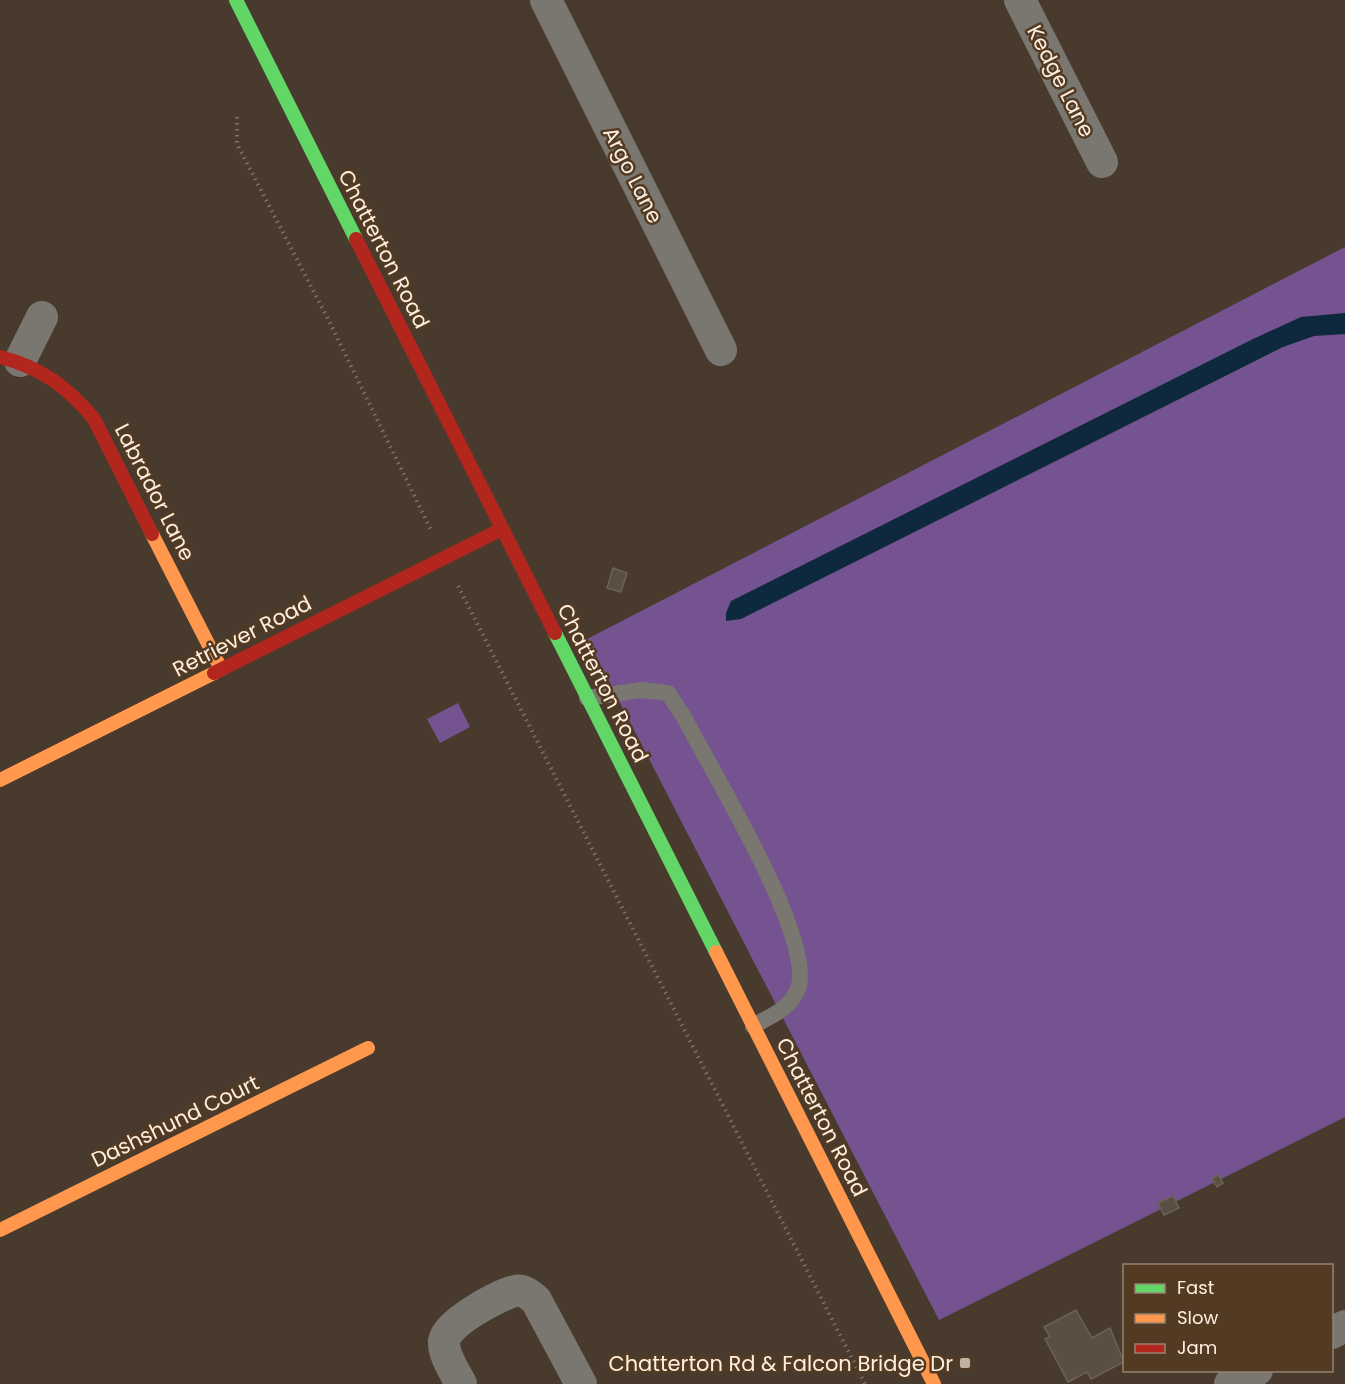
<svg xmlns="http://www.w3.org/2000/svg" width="1345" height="1384" viewBox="0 0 1345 1384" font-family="Poppins,sans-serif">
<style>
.grass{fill:#745390}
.water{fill:#0e293d}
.building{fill:#594f43;stroke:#6b6356;stroke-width:1.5}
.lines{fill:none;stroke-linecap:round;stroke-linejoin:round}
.path{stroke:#78726a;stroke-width:4;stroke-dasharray:1.5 4.5;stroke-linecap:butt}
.lane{stroke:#79776f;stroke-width:16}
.street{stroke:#79776f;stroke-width:32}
.fast{stroke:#63d668;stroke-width:14}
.slow{stroke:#ff974d;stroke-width:14}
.jam{stroke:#b3261e;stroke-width:14}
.poi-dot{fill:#bfb0a2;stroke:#533b23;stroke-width:2}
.labels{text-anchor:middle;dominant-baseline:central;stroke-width:5;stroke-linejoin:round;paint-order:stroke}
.street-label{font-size:21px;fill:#ffefe1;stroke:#533b23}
.poi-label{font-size:21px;fill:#ffefe1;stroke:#533b23;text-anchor:end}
</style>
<rect width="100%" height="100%" fill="#483b2e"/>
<path class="grass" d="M1345 247V1117L939 1320 587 639Z
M458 703 470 727 440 743 427 719Z"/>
<path class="water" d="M1345 313V334L1314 336 1283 347 741 619 726 621V613L731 601 1253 339 1301 317Z"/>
<path class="building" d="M613 568 627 573 621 592 607 588Z
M1218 1175 1223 1183 1217 1187 1212 1179Z
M1173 1196 1179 1208 1164 1215 1158 1203Z
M1076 1310 1092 1338 1110 1328 1124 1362 1091 1379 1087 1372 1068 1382 1045 1339 1050 1337 1044 1327Z"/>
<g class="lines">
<path class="path" d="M237 117V144L330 323 431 530
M458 586 865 1384"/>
<path class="lane" d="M587 698 641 690 668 693 684 717C710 769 816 939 798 989 790 1009 771 1016 753 1026"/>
<path class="street" d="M546 0 721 350
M1020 0 1102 162
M20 361 42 317
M1332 1333 1345 1326
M461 1384C455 1372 443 1355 444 1341 446 1323 499 1295 515 1291 523 1289 530 1295 536 1300L581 1384
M1230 1384 1257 1370"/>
<path class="fast" d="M236 0 356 239
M555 633 716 952"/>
<path class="slow" d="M152 534 221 669
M0 780 214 673
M716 952 934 1384
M0 1230 368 1048"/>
<path class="jam" d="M356 239 555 633
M0 357C40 367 68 387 94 419L152 534
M214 673 502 529"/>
</g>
<rect class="poi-dot" x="959" y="1357" width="12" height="12" rx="3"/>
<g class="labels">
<g class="street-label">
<text transform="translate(1061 81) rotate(63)">Kedge Lane</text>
<text transform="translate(633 175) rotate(63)">Argo Lane</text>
<text transform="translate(384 249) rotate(63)">Chatterton Road</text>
<text transform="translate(155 492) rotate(63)">Labrador Lane</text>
<text transform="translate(242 636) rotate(-27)">Retriever Road</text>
<text transform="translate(603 683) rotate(63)">Chatterton Road</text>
<text transform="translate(822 1117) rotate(63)">Chatterton Road</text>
<text transform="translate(175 1121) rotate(-26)">Dashshund Court</text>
</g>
<g class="poi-label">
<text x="953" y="1363">Chatterton Rd &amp; Falcon Bridge Dr</text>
</g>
</g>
<rect x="1123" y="1264" width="210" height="108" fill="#533b23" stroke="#98836f" stroke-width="1.5"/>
<rect x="1135" y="1284" width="30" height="9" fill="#63d668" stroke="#98836f" stroke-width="1.5"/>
<text x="1177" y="1294" font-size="18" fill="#ffefe1">Fast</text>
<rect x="1135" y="1314" width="30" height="9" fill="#ff974d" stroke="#98836f" stroke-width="1.5"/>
<text x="1177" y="1324" font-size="18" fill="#ffefe1">Slow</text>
<rect x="1135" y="1344" width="30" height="9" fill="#b3261e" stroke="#98836f" stroke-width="1.5"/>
<text x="1177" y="1354" font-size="18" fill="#ffefe1">Jam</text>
</svg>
